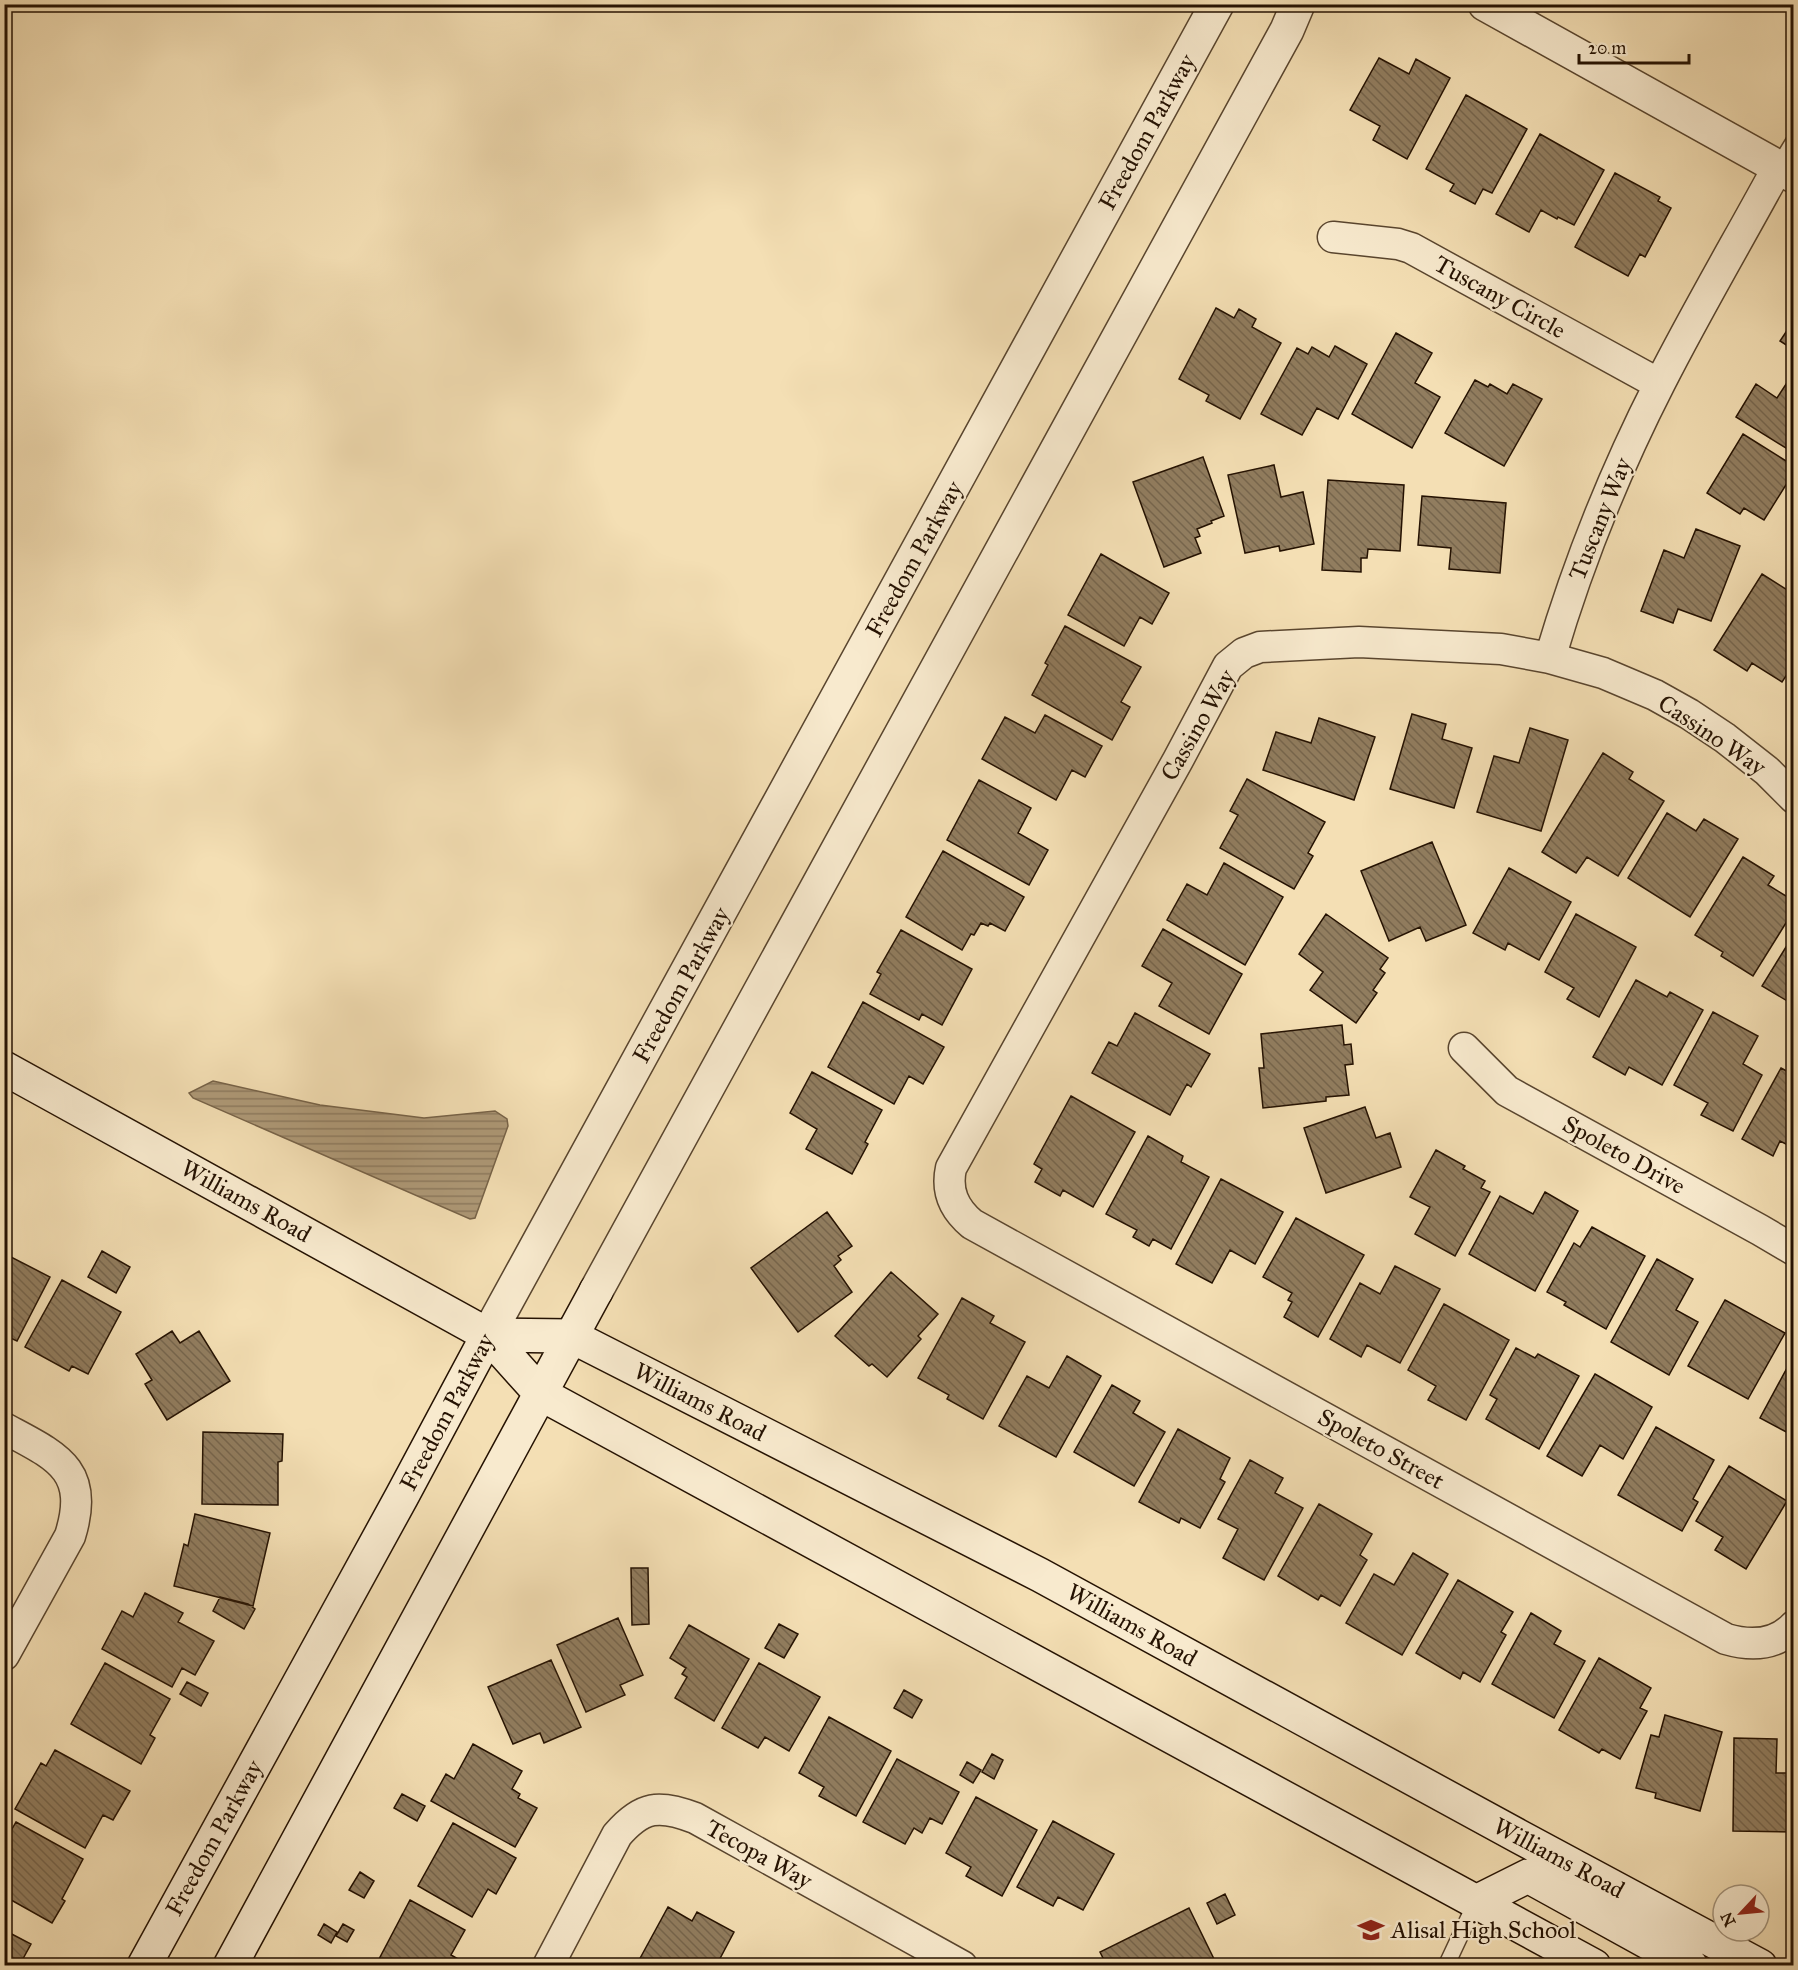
<svg xmlns="http://www.w3.org/2000/svg" width="1798" height="1970" viewBox="0 0 1798 1970" font-family="'IM FELL Great Primer',serif">
<style>
.water{fill:url(#water-rules);stroke:#776348;stroke-width:1.5}
.building{fill:url(#building-back-hatch);stroke:#251202;stroke-width:1.5}
.lines{fill:none;stroke-linecap:round;stroke-linejoin:round}
.service-casing{stroke:#59452e;stroke-width:18}
.minor-casing{stroke:#59452e;stroke-width:33}
.tertiary-casing{stroke:#59452e;stroke-width:36}
.secondary-casing{stroke:#251202;stroke-width:36}
.service{stroke:#f8eace;stroke-width:15}
.minor{stroke:#f8eace;stroke-width:30}
.tertiary{stroke:#f8eace;stroke-width:33}
.secondary{stroke:#f8eace;stroke-width:33}
.labels{text-anchor:middle;dominant-baseline:central;stroke-width:4.5;stroke-linejoin:round;paint-order:stroke}
.street-label{font-size:24px;fill:#251202;stroke:#f8eace}
.poi-label{font-size:24px;fill:#251202;stroke:#f8eace;text-anchor:start}
</style>
<defs>
<pattern id="water-rules" width="6" height="5" patternUnits="userSpaceOnUse" patternTransform="scale(1.5)"><rect width="6" height="5" fill="#ae9977"/><path d="M0 2.5h6" fill="none" stroke="#8d7b5f"/></pattern>
<pattern id="building-back-hatch" width="6" height="6" patternUnits="userSpaceOnUse" patternTransform="scale(1.5)"><rect width="6" height="6" fill="#917d5f"/><path d="M-1 5l2 2M0 0l6 6M5-1l2 2" fill="none" stroke="#76654c"/></pattern>
</defs>
<rect width="100%" height="100%" fill="#f4dfb4"/>
<filter id="stains"><feTurbulence type="fractalNoise" baseFrequency=".00333" numOctaves="4"/><feColorMatrix values="0 0 0 0 .2 0 0 0 0 .09 0 0 0 0 .02 0 0 0 .5 -.17"/></filter>
<radialGradient id="worn" r=".72"><stop offset=".6" stop-color="#630" stop-opacity="0"/><stop offset="1" stop-color="#630" stop-opacity=".3"/></radialGradient>
<path class="water" d="M213 1081 320 1105 424 1118 495 1111 507 1119 508 1126 475 1218 470 1219 193 1098 189 1093Z"/>
<path class="building" d="M1379 58 1409 74 1416 59 1450 78 1407 159 1373 140 1380 126 1350 110Z
M1466 95 1527 129 1492 193 1483 189 1475 204 1450 191 1454 184 1426 169Z
M1540 134 1604 170 1574 225 1558 217 1557 219 1541 210 1529 232 1496 214Z
M1615 173 1660 197 1658 201 1671 208 1645 257 1640 254 1628 276 1575 247Z
M1216 308 1234 318 1239 309 1256 319 1252 327 1281 343 1240 419 1206 401 1209 395 1179 379Z
M1794 320V350L1780 341Z
M1396 333 1432 353 1415 383 1440 397 1412 448 1352 414Z
M1335 346 1367 364 1338 419 1317 408 1302 435 1261 414 1297 348 1308 354 1312 347 1329 357Z
M1794 372V453L1736 417 1756 384 1777 398Z
M1475 380 1488 387 1490 384 1507 394 1513 384 1542 399 1504 466 1445 433Z
M1743 434 1794 466V472L1764 520 1744 508 1740 514 1707 493Z
M1203 457 1224 516 1211 521 1212 523 1197 529 1200 536 1195 538 1201 553 1164 567 1133 482Z
M1274 465 1281 497 1303 492 1314 544 1280 551 1279 546 1245 553 1228 475Z
M1328 480 1404 485 1400 551 1368 549 1367 558H1361V572L1322 570Z
M1422 496 1506 503 1500 573 1449 569 1451 548 1418 545Z
M1696 529 1740 546 1711 621 1678 609 1673 623 1641 611 1664 550 1684 558Z
M1101 554 1169 593 1152 624 1140 617 1124 646 1068 615Z
M1762 574 1792 593 1794 590V664L1782 682 1752 663 1747 671 1714 650Z
M1065 626 1141 667 1121 702 1130 707 1112 740 1032 695 1048 665 1045 663Z
M1412 714 1446 724 1442 739 1472 748 1454 808 1390 789Z
M1045 715 1102 746 1085 777 1072 770 1056 800 982 759 1005 717 1035 733Z
M1319 718 1375 737 1354 800 1263 770 1276 732 1311 743Z
M1530 728 1568 740 1541 831 1477 812 1494 756 1519 763Z
M1603 753 1633 772 1629 779 1664 801 1618 876 1587 857 1576 873 1542 852Z
M1247 779 1325 822 1308 853 1313 856 1294 889 1220 848 1238 815 1230 811Z
M979 780 1031 808 1018 833 1048 850 1029 885 947 840Z
M1667 813 1696 831 1704 819 1738 839 1690 917 1628 878Z
M1432 842 1466 925 1426 941 1420 927 1389 941 1361 871Z
M943 851 1024 897 1005 931 990 923 988 926 981 923 974 935 971 934 962 950 906 917Z
M1743 857 1774 876 1768 885 1794 901V910L1753 976 1721 956 1723 952 1695 935Z
M1224 863 1283 897 1245 965 1167 920 1187 884 1207 895Z
M1509 868 1571 902 1539 960 1508 943 1505 950 1473 933Z
M1326 914 1388 958 1380 969 1385 973 1373 990 1377 993 1356 1023 1310 990 1323 972 1299 954Z
M1576 914 1636 947 1599 1017 1567 999 1574 988 1545 972Z
M1163 929 1242 974 1209 1034 1159 1006 1172 983 1142 966Z
M901 930 972 969 942 1025 922 1014 919 1020 870 994 881 974 877 972Z
M1794 934V1005L1762 986Z
M1636 980 1667 997 1670 992 1703 1010 1662 1085 1629 1067 1625 1075 1593 1057Z
M863 1002 944 1047 923 1084 909 1076 894 1104 828 1067Z
M1713 1012 1758 1036 1743 1064 1762 1075 1733 1131 1701 1115 1708 1103 1674 1085Z
M1135 1013 1210 1054 1191 1087 1187 1084 1170 1115 1092 1073 1109 1042 1117 1046Z
M1342 1025 1344 1045 1351 1044 1353 1064 1345 1065 1349 1095 1326 1097V1101L1263 1108 1259 1068H1264L1261 1034Z
M1781 1068 1794 1075V1148L1780 1141 1773 1156 1742 1139Z
M812 1072 882 1110 865 1142 868 1144 852 1174 806 1149 817 1129 790 1113Z
M1071 1096 1135 1132 1093 1207 1063 1190 1060 1196 1035 1182 1042 1169 1034 1164Z
M1365 1107 1376 1138 1390 1133 1401 1167 1326 1193 1304 1128Z
M1148 1136 1183 1156 1181 1162 1209 1177 1171 1249 1153 1239 1149 1246 1133 1237 1137 1230 1106 1214Z
M1436 1150 1465 1166 1463 1169 1485 1181 1481 1188 1490 1192 1455 1256 1415 1234 1430 1207 1410 1197Z
M1221 1179 1283 1212 1255 1264 1230 1250 1212 1283 1176 1264Z
M1545 1192 1578 1211 1535 1291 1469 1254 1500 1196 1533 1214Z
M827 1212 852 1246 838 1256 841 1260 834 1266 852 1292 798 1332 751 1268Z
M1296 1218 1364 1255 1318 1337 1284 1317 1292 1302 1288 1300 1292 1293 1263 1277Z
M1592 1227 1645 1256 1606 1329 1564 1305 1566 1302 1547 1292 1574 1243 1580 1247Z
M4 1248 10 1251 7 1255 50 1277 17 1341 4 1335Z
M102 1251 130 1267 116 1293 88 1277Z
M1657 1259 1693 1279 1676 1310 1698 1322 1669 1375 1611 1342Z
M1395 1266 1440 1289 1400 1363 1367 1345 1361 1357 1330 1339 1360 1283 1380 1294Z
M891 1272 938 1314 918 1336 921 1339 887 1377 872 1364 869 1366 835 1336Z
M62 1280 121 1312 88 1374 72 1366 69 1371 25 1347Z
M962 1298 994 1316 990 1323 1025 1342 983 1419 947 1399 949 1395 918 1378Z
M1725 1300 1785 1333 1748 1399 1688 1366Z
M1444 1304 1509 1340 1466 1420 1428 1400 1436 1386 1408 1370Z
M172 1331 180 1343 199 1331 230 1381 167 1420 145 1384 152 1380 136 1354Z
M1516 1348 1535 1358 1538 1354 1579 1376 1539 1449 1486 1419 1497 1399 1490 1395Z
M1794 1355V1436L1760 1418Z
M1067 1356 1101 1376 1056 1457 999 1426 1027 1376 1049 1388Z
M1595 1374 1652 1407 1623 1459 1600 1445 1582 1476 1547 1456Z
M1112 1385 1140 1401 1133 1413 1165 1432 1134 1486 1074 1452Z
M1656 1427 1714 1460 1693 1499 1698 1502 1682 1531 1618 1495Z
M1178 1429 1230 1458 1220 1479 1225 1482 1200 1528 1181 1518 1179 1523 1139 1502Z
M203 1432 283 1434 282 1461 278 1462V1505L202 1504Z
M1250 1460 1283 1478 1275 1493 1303 1508 1264 1580 1223 1558 1238 1529 1218 1519Z
M1729 1466 1787 1501 1746 1569 1715 1550 1723 1537 1696 1521Z
M1319 1504 1372 1534 1360 1555 1367 1560 1340 1606 1321 1595 1318 1600 1278 1576Z
M195 1514 270 1533 253 1606 174 1586 184 1544 188 1546Z
M1413 1553 1448 1574 1402 1655 1346 1623 1374 1574 1394 1585Z
M631 1568H648L649 1624 632 1625Z
M1458 1580 1513 1612 1501 1632 1506 1635 1480 1682 1463 1672 1460 1679 1416 1653Z
M145 1593 183 1613 178 1622 214 1641 195 1675 182 1668 172 1687 102 1649 122 1611 133 1617Z
M220 1597 248 1604 255 1609 244 1629 213 1611Z
M1531 1613 1561 1631 1554 1644 1585 1661 1554 1718 1492 1684Z
M618 1618 643 1675 620 1685 625 1695 586 1712 557 1645Z
M779 1624 798 1634 784 1658 765 1648Z
M689 1625 749 1659 714 1721 675 1698 687 1677 682 1674 686 1668 670 1658Z
M1599 1658 1651 1688 1640 1708 1647 1711 1620 1759 1602 1749 1599 1753 1559 1730Z
M551 1660 581 1727 544 1743 540 1733 513 1744 488 1687Z
M105 1663 170 1699 150 1735 155 1738 141 1764 71 1724Z
M759 1663 820 1697 789 1751 765 1737 758 1748 722 1728Z
M187 1682 208 1693 201 1706 180 1694Z
M904 1690 922 1700 912 1718 894 1708Z
M1665 1715 1722 1732 1700 1811 1655 1798 1656 1793 1636 1788 1651 1735 1659 1737Z
M829 1717 891 1751 856 1816 819 1796 824 1787 799 1773Z
M1734 1738 1777 1739 1776 1773H1794V1832L1733 1831Z
M473 1744 522 1771 512 1789 520 1794 518 1798 537 1808 515 1847 431 1801 446 1774 454 1779Z
M55 1750 130 1791 113 1820 103 1815 85 1848 15 1809 41 1763 46 1766Z
M992 1754 1003 1760 994 1779 982 1772Z
M897 1759 959 1792 942 1824 930 1818 922 1833 914 1828 905 1844 863 1822Z
M967 1762 981 1770 973 1783 960 1775Z
M402 1794 425 1806 417 1821 394 1808Z
M976 1797 1037 1830 1002 1896 966 1876 971 1867 946 1853Z
M1053 1821 1114 1854 1083 1910 1058 1897 1053 1906 1017 1887Z
M16 1822 83 1859 62 1899 65 1901 52 1923 4 1896V1843Z
M453 1823 516 1858 496 1894 488 1889 472 1917 418 1886Z
M360 1872 374 1881 364 1898 349 1890Z
M1225 1894 1235 1915 1217 1924 1207 1903Z
M410 1900 465 1930 451 1955 460 1960 457 1966H387L378 1961Z
M668 1907 692 1921 697 1912 734 1932 716 1966H643L638 1962Z
M1189 1908 1214 1959 1203 1966H1107L1100 1952Z
M324 1924 337 1932 331 1943 318 1935Z
M343 1924 354 1930 347 1942 336 1936Z
M4 1930 31 1944 19 1966H4Z"/>
<g class="lines">
<g class="service-casing">
<path id="service" d="M1778 167 1794 141
M1446 1966 1476 1902"/>
</g>
<g class="minor-casing">
<path id="minor" d="M1333 237 1398 244 1411 248 1659 384
M1550 658C1578 563 1615 471 1660 383 1697 310 1739 239 1778 167
M1794 798 1767 771 1725 738 1689 714 1655 695 1603 673 1550 658 1501 649 1359 642 1260 647 1244 653 1228 666 1178 760 951 1168C946 1191 954 1209 972 1224L1726 1639C1750 1646 1775 1646 1794 1626
M1464 1048 1507 1091 1760 1230 1794 1250
M4 1428C56 1456 91 1469 70 1536L4 1655
M548 1966 617 1835C642 1806 659 1804 695 1818L962 1966"/>
</g>
<g class="tertiary-casing">
<path id="tertiary" d="M1485 4 1794 176
M596 1291 1287 30 1298 4
M488 1335 1217 4"/>
</g>
<g class="secondary-casing">
<path id="secondary" d="M4 1068 488 1335 541 1394 1594 1966
M488 1335 571 1336 1040 1575 1518 1836 1760 1966
M1476 1902 1528 1876 1691 1966
M144 1966 402 1496 488 1335
M230 1966 596 1291"/>
</g>
<use href="#service" class="service"/>
<use href="#minor" class="minor"/>
<use href="#tertiary" class="tertiary"/>
<use href="#secondary" class="secondary"/>
</g>
<defs>
<g id="school-bare" transform="scale(2.07)"><path d="M0-5L7-2L0 1L-7-2ZM-4 1L0 2.5L4 1V4Q0 6-4 4Z" fill="#8f2418" stroke="#f8eace" stroke-width="2.5" paint-order="stroke"/></g>
</defs>
<g fill-rule="evenodd">
<use href="#school-bare" x="1371" y="1930"/>
</g>
<g class="labels">
<g class="street-label">
<text transform="translate(1147 132) rotate(-61)">Freedom Parkway</text>
<text transform="translate(1500 297) rotate(29)">Tuscany Circle</text>
<text transform="translate(1600 519) rotate(-68)">Tuscany Way</text>
<text transform="translate(914 559) rotate(-61)">Freedom Parkway</text>
<text transform="translate(1198 725) rotate(-60)">Cassino Way</text>
<text transform="translate(1712 735) rotate(34)">Cassino Way</text>
<text transform="translate(681 985) rotate(-61)">Freedom Parkway</text>
<text transform="translate(1624 1155) rotate(29)">Spoleto Drive</text>
<text transform="translate(246 1201) rotate(29)">Williams Road</text>
<text transform="translate(700 1402) rotate(27)">Williams Road</text>
<text transform="translate(447 1412) rotate(-62)">Freedom Parkway</text>
<text transform="translate(1381 1449) rotate(29)">Spoleto Street</text>
<text transform="translate(1132 1625) rotate(29)">Williams Road</text>
<text transform="translate(214 1838) rotate(-61)">Freedom Parkway</text>
<text transform="translate(759 1854) rotate(29)">Tecopa Way</text>
<text transform="translate(1559 1858) rotate(28)">Williams Road</text>
</g>
<g class="poi-label">
<text x="1391" y="1930">Alisal High School</text>
</g>
</g>
<rect width="1798" height="1970" fill="none" stroke="#f4dfb4" stroke-width="24"/>
<rect x="6" y="6" width="1786" height="1958" fill="none" stroke="#251202" stroke-width="3"/>
<rect x="12" y="12" width="1774" height="1946" fill="none" stroke="#251202" stroke-width="1.5"/>
<g transform="translate(1741 1913) rotate(244)"><circle r="28" fill="#f8eace" stroke="#a4947c" stroke-width="1.5"/>
<path d="M0-4.5L10 22L0 15L-10 22Z" fill="#8f2418"/>
<text y="-9" font-size="16" font-weight="bold" text-anchor="middle" fill="#251202">N</text>
</g>
<path d="M1579 54v9h110v-9" fill="none" stroke="#251202" stroke-width="3"/>
<text x="1588" y="54" font-size="18" fill="#251202" stroke="#f8eace" stroke-width="4.5" paint-order="stroke">20 m</text>
<rect width="100%" height="100%" filter="url(#stains)"/>
<rect width="100%" height="100%" fill="url(#worn)"/>
</svg>
